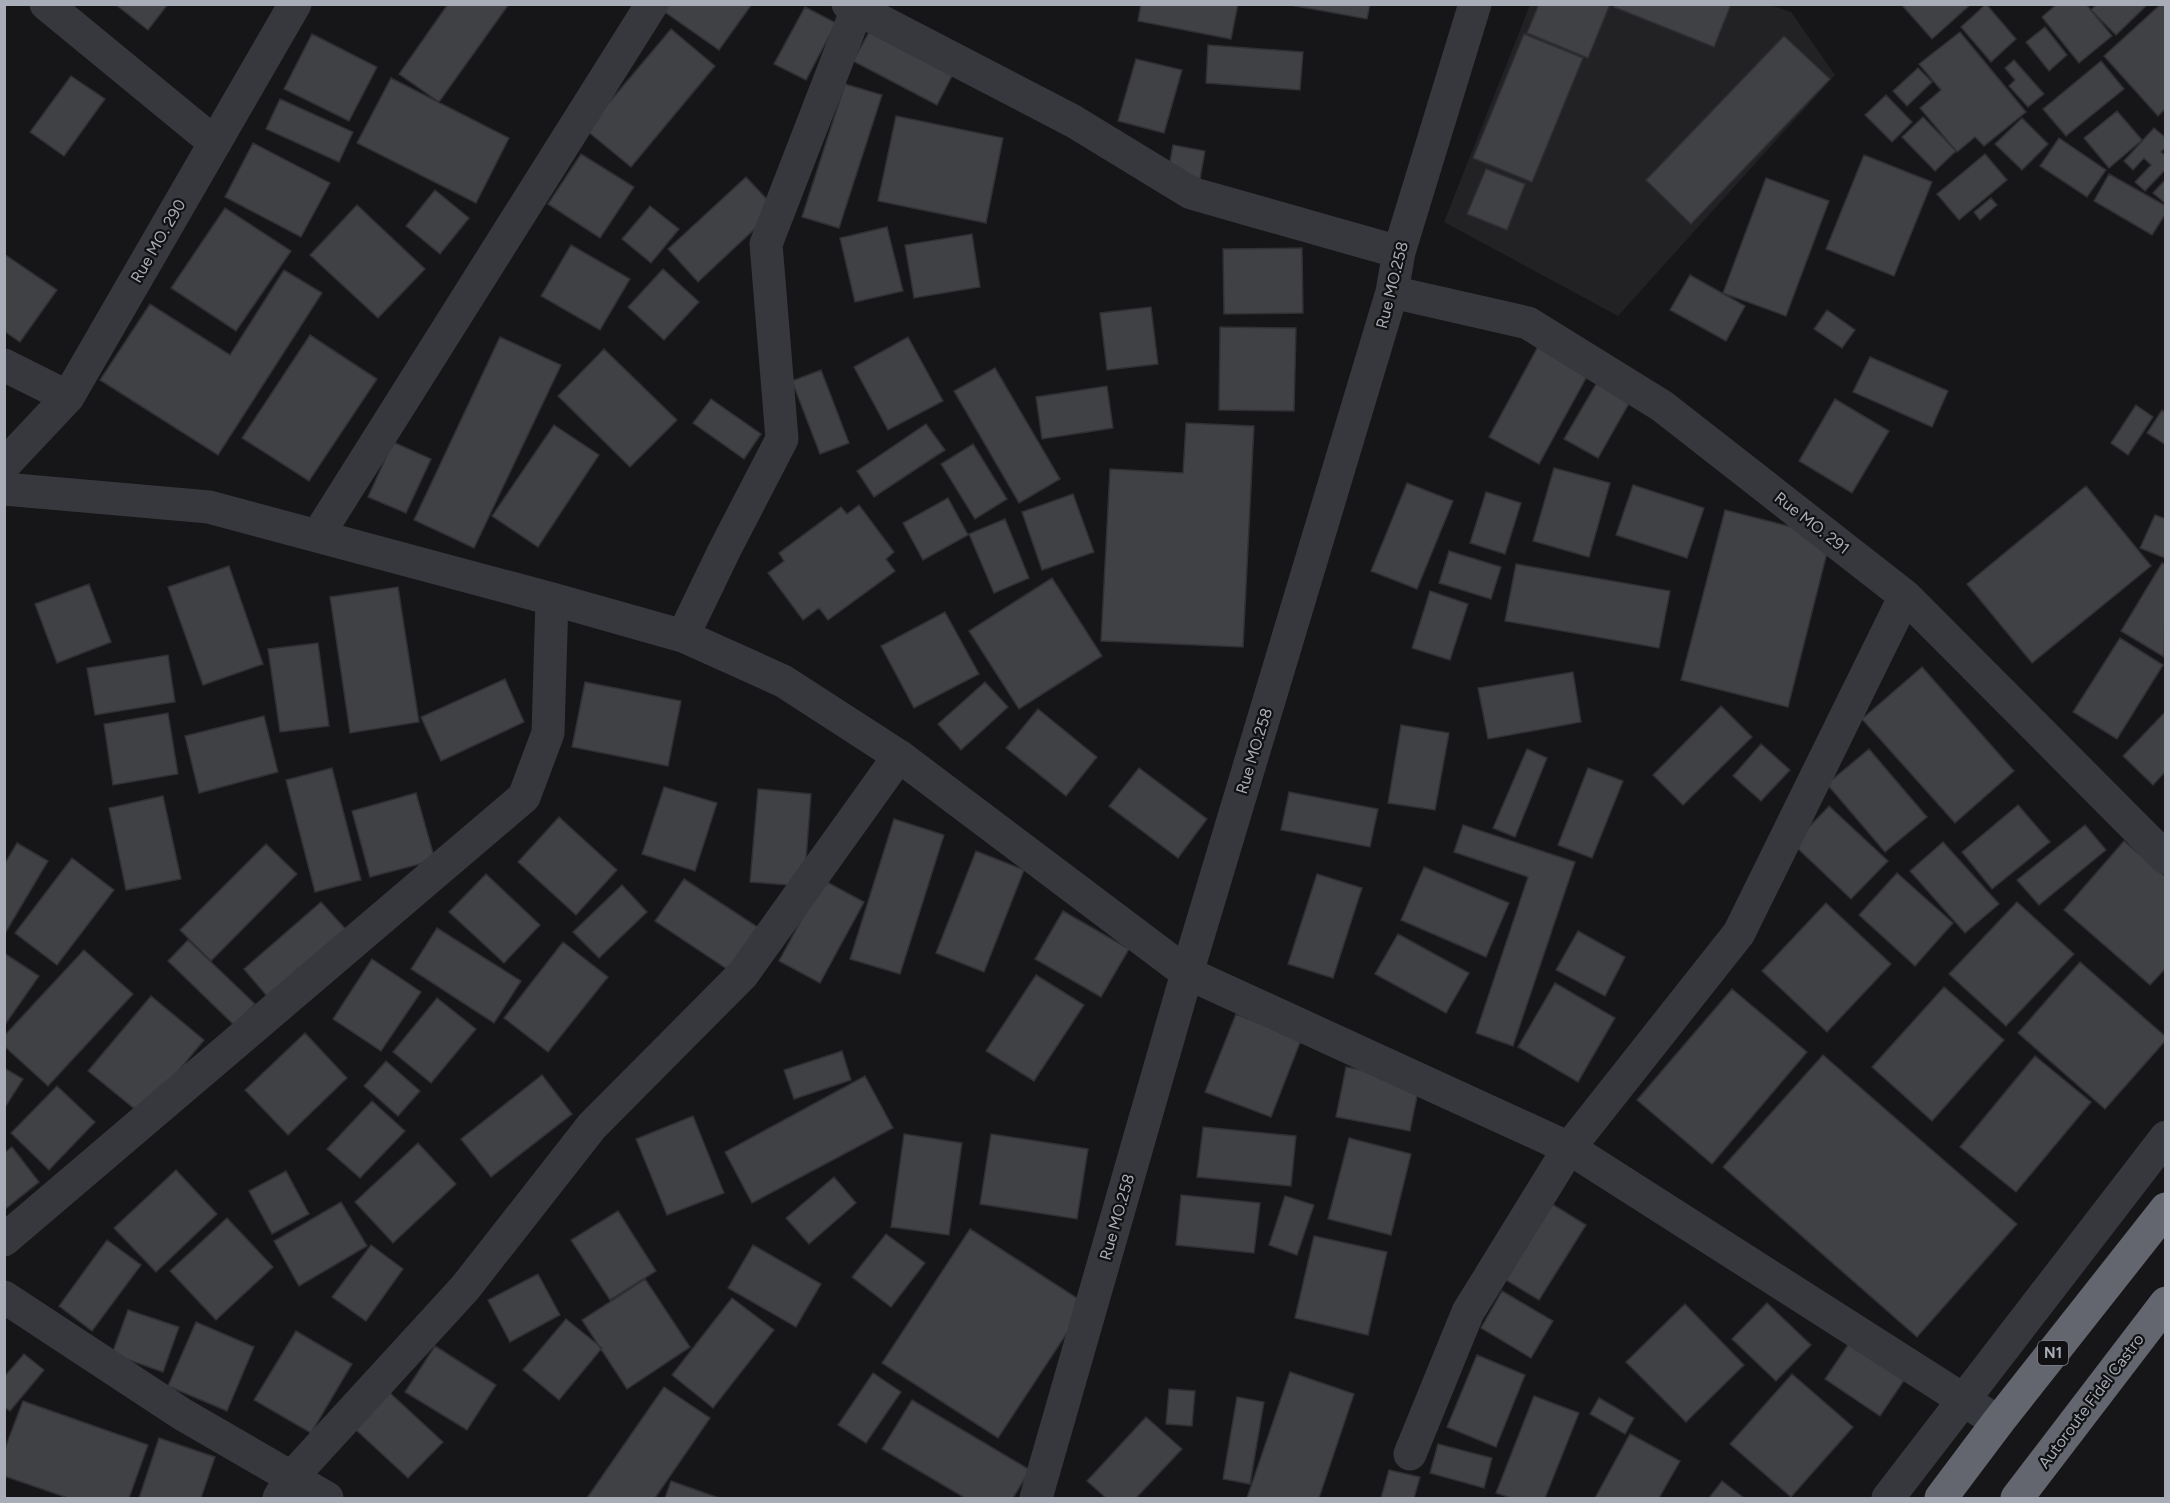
<svg xmlns="http://www.w3.org/2000/svg" width="2170" height="1503" viewBox="0 0 2170 1503" font-family="Figtree,sans-serif">
<style>
.built{fill:#222225}
.building{fill:#404145;stroke:#303034;stroke-width:1.5}
.lines{fill:none;stroke-linecap:round;stroke-linejoin:round}
.minor{stroke:#37383d;stroke-width:33}
.highway{stroke:#63666e;stroke-width:33}
.labels{text-anchor:middle;dominant-baseline:central;stroke-width:4.5;stroke-linejoin:round;paint-order:stroke}
.shield{fill:#111113;stroke:#7b7e86;stroke-width:1.5}
.shield-label{font-size:15px;font-weight:bold;fill:#a8adb8}
.street-label{font-size:16px;fill:#a8adb8;stroke:#111113}
</style>
<rect width="100%" height="100%" fill="#161618"/>
<path class="built" d="M1530 5H1770L1791 12 1835 75 1618 316 1444 222Z"/>
<path class="building" d="M115 4H168L148 30Z
M448 4H509L439 102 399 74Z
M666 4H752L719 50 662 10Z
M1141 4H1238L1231 39 1138 21Z
M1285 4H1370L1367 19Z
M1539 4H1610L1588 58 1527 33Z
M1615 4H1731L1714 47 1614 7Z
M1901 4H1971L1932 39Z
M1986 4 2016 39 1991 62 1961 27Z
M2057 4H2086L2112 36 2079 63 2042 17Z
M2097 4H2148L2116 35 2091 10Z
M2161 4H2166V108L2158 116 2104 56Z
M805 7 836 23 806 80 774 64Z
M872 27 955 70 937 105 853 61Z
M2045 27 2067 55 2049 71 2026 42Z
M671 29 715 66 631 167 586 130Z
M1960 32 2026 112 1984 146 1975 137 1957 152 1920 108 1941 90 1919 64Z
M312 34 377 67 349 121 284 89Z
M1524 34 1583 58 1532 182 1473 158Z
M1784 36 1830 79 1691 224 1646 180Z
M1208 45 1303 52 1300 90 1206 83Z
M1136 59 1182 70 1164 133 1118 121Z
M2014 60 2044 94 2028 107 2009 86 2015 80 2005 68Z
M2101 61 2124 89 2066 136 2043 109Z
M1918 68 1932 82 1907 106 1893 91Z
M71 76 105 99 64 156 30 132Z
M391 78 509 138 476 203 357 143Z
M845 84 882 95 839 228 802 217Z
M1886 95 1912 122 1892 142 1865 115Z
M280 99 353 132 339 162 266 129Z
M2117 111 2142 140 2109 168 2084 138Z
M896 116 1003 138 986 223 878 201Z
M1923 117 1956 151 1935 171 1902 137Z
M2022 118 2048 144 2022 170 1995 144Z
M2154 128 2166 138V147L2161 152 2166 156V169L2145 191 2135 182 2151 165 2144 158 2133 170 2124 161Z
M2059 138 2106 170 2087 197 2040 166Z
M253 143 330 183 301 237 225 197Z
M1173 145 1205 151 1200 179 1168 173Z
M581 154 634 187 600 238 548 204Z
M1985 154 2007 180 1959 220 1937 194Z
M1864 155 1932 182 1894 276 1826 249Z
M1486 169 1525 184 1507 230 1467 214Z
M2109 174 2166 206V213L2152 235 2094 201Z
M746 177 776 209 698 282 668 249Z
M1766 178 1829 201 1786 316 1723 293Z
M2166 179V204L2153 193Z
M435 190 469 218 440 254 406 226Z
M1991 198 1997 205 1980 220 1974 212Z
M357 205 425 269 378 318 310 255Z
M650 206 679 229 651 263 622 239Z
M225 208 291 251 236 331 171 288Z
M887 227 903 291 855 302 840 238Z
M972 234 980 287 914 298 905 245Z
M571 245 630 279 600 330 541 296Z
M1302 248 1303 313 1224 314 1223 249Z
M4 254 57 290 20 342 4 331Z
M663 269 699 302 664 340 628 307Z
M284 270 322 293 218 455 100 380 150 304 230 355Z
M1690 275 1745 306 1726 341 1670 310Z
M1151 307 1158 364 1107 370 1100 313Z
M1827 310 1855 330 1842 348 1814 329Z
M1220 327 1296 328 1294 411 1219 410Z
M310 335 377 379 309 481 242 438Z
M500 337 561 365 474 548 414 520Z
M908 337 943 401 888 430 854 367Z
M1541 341 1592 367 1539 464 1489 437Z
M604 349 677 420 630 467 558 396Z
M1870 357 1948 391 1932 427 1853 392Z
M995 368 1060 479 1019 503 954 391Z
M821 370 849 443 820 454 792 381Z
M1599 379 1632 398 1598 458 1564 439Z
M1107 386 1113 428 1042 439 1036 397Z
M711 399 761 434 744 459 693 423Z
M1835 399 1889 431 1852 493 1799 461Z
M2136 405 2153 417 2128 455 2111 443Z
M2162 410 2166 413V445L2147 433Z
M1186 423 1254 426 1243 647 1101 641 1110 469 1183 473Z
M926 424 945 450 874 497 857 471Z
M554 425 599 455 538 547 492 516Z
M393 442 431 459 406 513 368 497Z
M973 444 1007 499 975 519 941 464Z
M1554 468 1610 483 1589 557 1533 541Z
M1407 483 1453 501 1417 589 1371 571Z
M1633 485 1704 508 1687 558 1616 535Z
M2086 486 2151 566 2032 663 1967 584Z
M1486 492 1521 503 1505 554 1470 543Z
M1073 494 1094 552 1042 570 1022 512Z
M948 498 968 535 923 560 903 523Z
M859 505 894 552 886 559 895 571 828 620 819 608 803 620 768 573 784 561 779 553 841 507 847 514Z
M1725 510 1831 537 1788 707 1681 680Z
M2155 515 2166 519 2165 558 2140 548Z
M1005 519 1029 578 994 593 969 534Z
M1449 551 1501 567 1491 599 1439 583Z
M2162 563 2166 565 2164 657 2121 631Z
M1516 564 1670 591 1659 648 1505 621Z
M229 566 263 664 203 685 168 587Z
M1052 578 1102 656 1019 709 969 631Z
M89 584 111 642 57 663 35 604Z
M398 587 419 722 350 733 330 597Z
M1430 591 1468 604 1450 660 1412 648Z
M945 612 979 674 914 708 881 646Z
M2120 638 2163 665 2117 739 2073 712Z
M318 643 329 726 280 732 268 649Z
M168 655 175 702 95 715 87 668Z
M1922 667 2014 771 1955 823 1862 719Z
M1573 672 1581 722 1488 739 1478 688Z
M505 679 524 722 441 761 421 717Z
M585 682 681 701 668 766 572 747Z
M985 682 1008 707 961 750 938 724Z
M1721 706 1752 737 1683 805 1653 775Z
M1038 709 1097 757 1066 796 1006 748Z
M2166 711V771L2153 785 2123 756Z
M168 713 178 774 113 785 104 724Z
M264 716 278 772 199 793 185 736Z
M1401 725 1449 733 1435 810 1388 803Z
M1761 744 1790 770 1761 801 1733 776Z
M1527 749 1547 758 1515 837 1493 828Z
M1869 749 1927 817 1885 852 1827 784Z
M332 768 361 880 315 892 286 780Z
M1139 768 1207 819 1178 858 1109 806Z
M1588 768 1623 781 1592 858 1558 845Z
M664 787 717 803 695 871 642 854Z
M758 789 811 794 804 886 750 882Z
M1289 792 1378 809 1370 847 1281 830Z
M416 793 435 860 370 877 352 811Z
M163 796 181 879 126 890 109 808Z
M2018 805 2050 842 1992 889 1962 852Z
M1829 806 1888 861 1851 899 1793 844Z
M559 817 617 870 576 915 518 862Z
M894 819 944 835 900 974 850 959Z
M1463 825 1575 862 1513 1046 1476 1033 1528 877 1454 852Z
M2085 825 2106 850 2039 905 2017 880Z
M2124 841 2166 877V971L2164 970 2150 985 2064 910Z
M1943 842 1999 904 1965 933 1910 871Z
M17 843 48 861 4 935V865Z
M266 844 297 874 211 961 180 930Z
M976 851 1024 870 984 972 936 953Z
M72 858 114 890 57 965 15 933Z
M1424 867 1509 903 1486 957 1401 920Z
M1897 873 1953 923 1915 966 1859 915Z
M486 874 540 925 504 963 449 912Z
M1317 874 1362 888 1333 978 1288 964Z
M684 879 762 930 733 973 655 921Z
M823 880 864 902 820 983 779 961Z
M622 885 647 912 599 958 573 932Z
M321 902 350 934 272 1002 244 969Z
M2017 902 2074 954 2006 1026 1949 974Z
M1826 903 1891 964 1827 1032 1762 971Z
M1063 911 1129 949 1101 997 1035 959Z
M437 928 521 981 494 1023 411 969Z
M1578 931 1625 957 1605 996 1556 970Z
M1398 934 1469 973 1446 1013 1375 974Z
M188 940 255 1004 234 1025 168 961Z
M563 942 608 977 548 1052 504 1018Z
M84 950 133 994 48 1086 4 1046V1036Z
M4 953 39 976 4 1026Z
M372 959 421 992 381 1051 333 1019Z
M2080 962 2166 1037V1040L2105 1109 2018 1033Z
M1036 975 1084 1005 1034 1081 986 1051Z
M1555 983 1615 1018 1578 1082 1518 1047Z
M1944 987 2004 1040 1932 1121 1872 1067Z
M1732 989 1807 1052 1712 1164 1637 1100Z
M151 996 204 1040 142 1115 88 1071Z
M437 998 476 1029 431 1083 393 1052Z
M1236 1014 1301 1040 1271 1117 1205 1092Z
M305 1033 347 1078 288 1135 245 1090Z
M842 1051 851 1080 794 1099 784 1070Z
M1823 1055 2017 1224 1917 1337 1723 1167Z
M2035 1056 2091 1102 2016 1192 1960 1147Z
M386 1061 420 1091 398 1116 364 1086Z
M1346 1067 1420 1081 1410 1131 1336 1117Z
M4 1068 23 1079 4 1109Z
M542 1075 572 1114 491 1177 461 1139Z
M865 1076 893 1128 752 1203 725 1152Z
M57 1086 95 1122 49 1170 11 1133Z
M372 1101 405 1131 360 1178 327 1149Z
M693 1116 724 1193 667 1215 636 1139Z
M1203 1127 1296 1136 1291 1186 1197 1177Z
M904 1134 962 1143 949 1235 891 1227Z
M991 1134 1088 1149 1077 1219 980 1204Z
M1349 1138 1411 1154 1391 1235 1328 1219Z
M418 1143 456 1184 393 1243 355 1202Z
M12 1147 39 1182 4 1210V1153Z
M176 1170 217 1214 156 1272 114 1228Z
M286 1171 309 1214 272 1234 249 1191Z
M834 1177 856 1203 809 1244 786 1218Z
M1181 1195 1260 1203 1254 1253 1176 1245Z
M1285 1196 1314 1205 1297 1255 1269 1245Z
M341 1202 367 1246 299 1286 274 1241Z
M1552 1204 1586 1225 1539 1300 1506 1280Z
M618 1211 656 1271 610 1300 571 1240Z
M227 1218 273 1267 216 1320 170 1271Z
M970 1229 1086 1304 998 1438 882 1363Z
M886 1234 925 1263 891 1307 852 1277Z
M1314 1236 1387 1252 1368 1335 1295 1318Z
M107 1240 141 1265 92 1331 59 1306Z
M371 1245 403 1269 366 1321 332 1297Z
M753 1245 821 1284 796 1327 728 1288Z
M538 1274 560 1315 510 1342 488 1300Z
M645 1279 690 1347 627 1389 582 1320Z
M1502 1291 1553 1321 1531 1358 1481 1328Z
M732 1298 774 1330 713 1408 672 1375Z
M1767 1303 1811 1345 1776 1381 1732 1339Z
M1685 1304 1744 1365 1686 1422 1626 1362Z
M128 1310 179 1327 163 1372 112 1354Z
M566 1319 602 1348 559 1400 523 1370Z
M196 1322 254 1347 227 1411 168 1386Z
M296 1331 352 1364 311 1433 254 1400Z
M1850 1342 1905 1379 1880 1416 1825 1379Z
M435 1346 496 1385 467 1430 405 1392Z
M24 1354 44 1370 10 1411 4 1407V1377Z
M1477 1355 1525 1375 1496 1447 1447 1427Z
M1290 1372 1354 1394 1319 1498H1247Z
M873 1373 901 1392 866 1443 838 1425Z
M1792 1374 1853 1427 1791 1497 1730 1444Z
M664 1387 710 1418 655 1498H587Z
M1169 1389 1195 1391 1192 1426 1166 1424Z
M389 1392 443 1442 408 1478 355 1429Z
M1534 1396 1579 1413 1545 1498H1511L1496 1493Z
M1237 1397 1264 1402 1250 1484 1223 1479Z
M1599 1398 1634 1418 1625 1434 1590 1414Z
M912 1400 1030 1470 1013 1498H965L882 1449Z
M23 1401 148 1445 129 1498H68L4 1476V1451Z
M1146 1417 1182 1449 1136 1498H1106L1087 1481Z
M1630 1434 1680 1461 1659 1498H1595Z
M159 1438 215 1457 201 1498H139Z
M1438 1444 1492 1458 1484 1488 1430 1473Z
M1389 1470 1420 1477 1414 1498H1381Z
M671 1481 719 1498H665Z
M1722 1481 1744 1498H1709Z"/>
<g class="lines">
<path class="minor" d="M46 4 215 143
M848 4 1073 121 1191 193 1399 252
M1392 292 1528 323 1662 406 1905 596 2166 858
M4 365 68 397
M4 465 68 397 295 4
M4 489 209 507 552 599 683 636 783 681 899 756 1187 973 1569 1148 1998 1422
M318 535 652 4
M683 636 724 551 782 439 766 244 859 4
M4 1240 524 797 548 733 552 599
M4 1297 182 1414 327 1498
M1410 1454 1468 1312 1569 1148 1739 933 1905 596
M279 1498 291 1478 465 1288 592 1126 743 974 899 756
M1036 1498 1187 973 1392 292 1399 252 1475 4
M1888 1498 2166 1137"/>
<path class="highway" d="M1941 1498 1998 1422 2166 1209
M2017 1498 2166 1303"/>
</g>
<g class="labels">
<rect class="shield" x="2038" y="1341" width="30" height="24" rx="4.5"/>
<g class="shield-label">
<text x="2053" y="1353">N1</text>
</g>
<g class="street-label">
<text transform="translate(158 241) rotate(-60)">Rue MO. 290</text>
<text transform="translate(1392 285) rotate(-76)">Rue MO.258</text>
<text transform="translate(1812 523) rotate(38)">Rue MO. 291</text>
<text transform="translate(1254 751) rotate(-73)">Rue MO.258</text>
<text transform="translate(1117 1217) rotate(-74)">Rue MO.258</text>
<text transform="translate(2091 1401) rotate(-53)">Autoroute Fidel Castro</text>
</g>
</g>
<rect width="2170" height="1503" fill="none" stroke="#a8adb8" stroke-width="12"/>
</svg>
